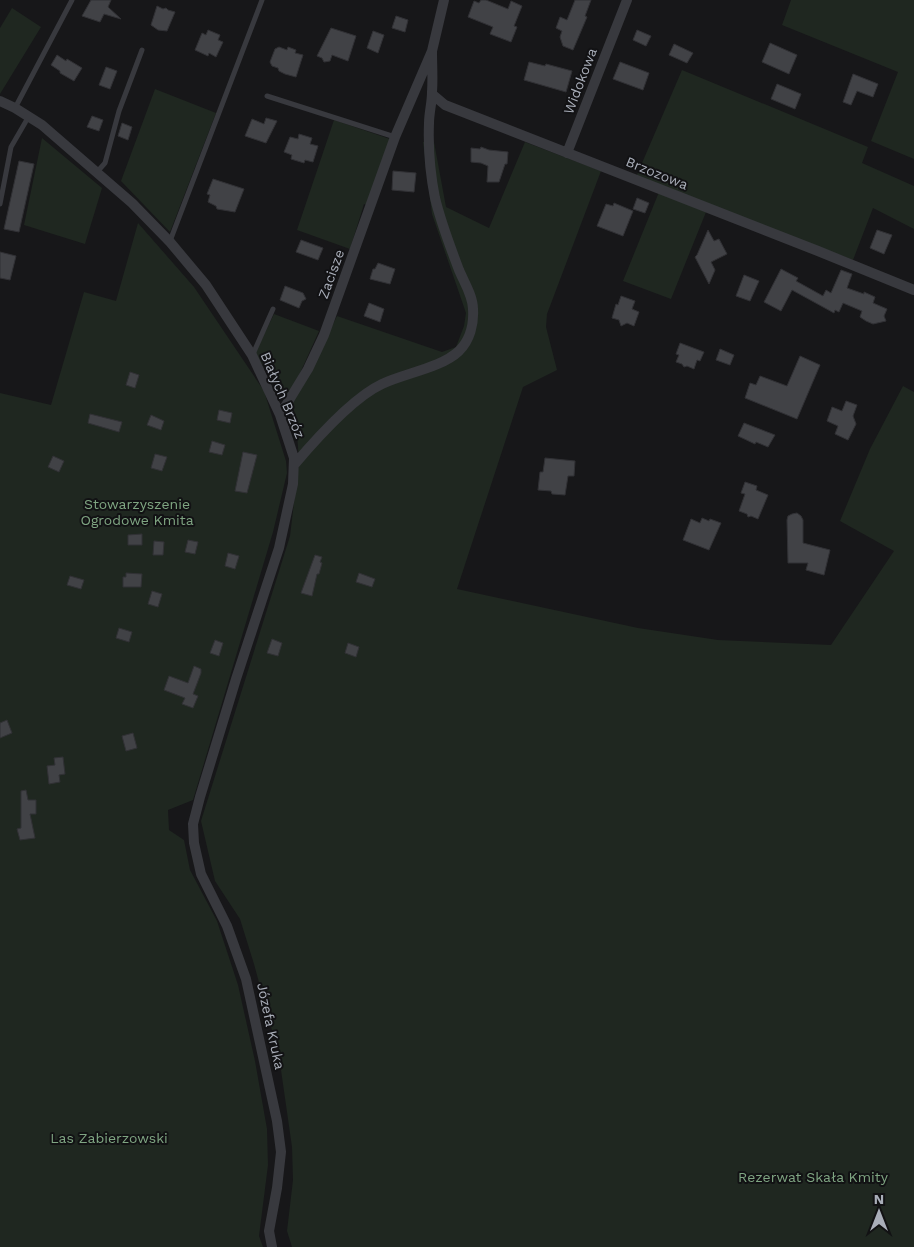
<svg xmlns="http://www.w3.org/2000/svg" width="914" height="1247" viewBox="0 0 914 1247" font-family="'Work Sans',sans-serif">
<style>
.green{fill:#1f2720}
.building{fill:#414246;stroke:#313135}
.lines{fill:none;stroke-linecap:round;stroke-linejoin:round}
.service{stroke:#38393e;stroke-width:5}
.minor{stroke:#38393e;stroke-width:10}
.labels{text-anchor:middle;dominant-baseline:central;stroke-width:4;stroke-linejoin:round;paint-order:stroke}
.street-label{font-size:14px;fill:#a9aeb9;stroke:#121214}
.park-label{font-size:14px;fill:#7fa582;stroke:#121214}
</style>
<rect width="100%" height="100%" fill="#171719"/>
<path class="green" d="M791 0H914V159L871 141 898 72 782 25Z
M12 8 41 27 0 94V28Z
M682 70 868 147 862 163 914 186V229L873 208 853 260 636 177Z
M155 89 216 113 170 232 121 181Z
M334 120 390 139 369 206 364 204 350 249 297 230Z
M42 138 102 188 85 244 24 225Z
M423 142H434L446 207 489 228 525 142 601 171 547 314 546 327 557 370 523 387 457 589 638 628 718 640 831 645 894 551 840 521 870 449 903 386 914 392V1247H292L287 1231 293 1180 292 1147 279 1056 254 964 240 919 215 881 201 821 290 536 299 461 297 434 288 406 314 363 337 316 442 352 456 347 464 326 466 313 432 214Z
M659 192 706 212 671 299 623 281Z
M138 223 194 287 264 391 286 461 287 473 273 532 193 800 168 810 169 830 184 840 190 870 217 921 238 985 255 1061 267 1129 268 1165 259 1236 263 1247H0V393L51 405 84 292 116 301Z
M274 314 319 331 292 391 283 398 255 353Z"/>
<path class="building" d="M91 0H111L108 7 121 19 104 14 100 22 82 16Z
M481 0H486L508 9 511 1 522 6 514 26 517 27 511 42 490 34 493 27 468 17 474 1 479 3Z
M575 0H591L585 16 587 17 573 50 563 46 560 37 562 31 556 28 560 17 567 20Z
M157 6 163 9 166 8 168 10 175 12 167 31 158 30 151 25Z
M396 16 408 20 405 32 392 28Z
M331 28 356 36 348 61 332 55 330 61 324 62 322 58 317 56Z
M208 30 220 35 218 40 223 42 216 57 209 53 208 56 195 50 202 33 206 35Z
M637 30 651 36 646 46 633 40Z
M373 31 384 35 378 53 367 48Z
M770 43 797 55 789 74 762 62Z
M674 44 693 53 687 63 669 55Z
M279 47 287 50 288 47 296 50 295 53 303 55 296 77 285 74 279 71 278 68 272 66 270 62 275 49Z
M57 55 66 61 67 59 82 68 74 81 60 73V71L51 65Z
M529 62 545 66 546 64 572 71 566 92 524 80Z
M620 62 649 73 643 90 613 79Z
M106 67 117 71 110 89 99 85Z
M853 74 878 84 873 97 857 91 851 105 843 102Z
M777 84 801 94 795 109 771 99Z
M92 116 103 120 99 131 87 127Z
M266 118 277 121 266 143 245 136 252 119 264 124Z
M122 123 132 127 128 140 118 136Z
M299 134 312 138 310 144 318 146 313 162 305 160 304 163 291 159 292 155 284 152 290 137 298 139Z
M481 147 489 150 508 152 507 164H505L499 182H487L488 166 481 163 471 162V148L480 149Z
M19 161 34 164 19 232 4 229Z
M393 171 416 173 414 192 392 190Z
M213 179 244 189 235 212 217 209 216 206 208 202 210 195 207 194Z
M637 198 649 203 645 213 633 209Z
M614 203 633 211 623 236 597 226 606 204 613 206Z
M708 230 714 241 719 239 727 254 711 262 715 270 709 284 695 257 697 255Z
M877 230 892 235 884 254 870 248Z
M301 240 323 248 318 260 296 252Z
M0 252 16 256 10 280 0 278Z
M378 263 395 269 390 284 370 279 373 269H375Z
M781 269 798 278 796 281 823 296 826 290 831 293 841 270 852 274 847 288 864 294V292L875 297 873 303 887 309 884 316 886 321 873 324 866 321 860 317 862 311 843 303 839 312 835 310 834 313 792 290 781 311 764 302Z
M744 275 759 281 750 301 736 296Z
M285 286 303 293 306 299 302 301 299 308 280 300Z
M621 296 635 301 632 309 639 312 634 326 627 323 621 326 619 320 612 318 616 304 618 305Z
M369 303 384 309 380 322 364 316Z
M680 343 704 352 700 361 697 360 694 369 687 366 684 367 682 364 676 362 679 355 676 354Z
M720 349 734 355 730 365 716 360Z
M800 356 820 365 797 419 745 398 750 383 756 385 760 376 787 386Z
M130 372 139 375 135 388 126 385Z
M846 401 857 405 853 416 856 424 848 440 835 434 838 426 827 421 832 407 842 411Z
M219 410 232 413 230 423 217 420Z
M90 414 122 422 119 432 88 423Z
M151 415 164 421 161 430 147 425Z
M744 423 775 435 768 447 756 442 755 444 738 436Z
M212 441 225 445 222 455 209 452Z
M243 452 257 455 247 493 235 491Z
M155 454 167 457 162 471 151 468Z
M53 456 64 461 59 472 48 467Z
M545 458 575 461 574 476H568L565 495 552 494 551 491 538 490 540 472H543Z
M745 482 757 486 756 490 768 495 758 519 751 516 748 517 747 514 739 511 745 494 741 493Z
M797 513 801 516 803 520V543L830 550 824 575 806 570 808 563H788L787 520 788 516 792 514Z
M702 518 709 521 710 519 721 523 709 550 683 540 691 519 700 523Z
M142 534V545H128V535Z
M188 540 198 542 195 554 185 552Z
M154 541 164 542 163 555H153Z
M228 553 239 556 235 569 225 566Z
M315 555 322 557 320 562 322 563 319 574H317L312 596 301 593Z
M126 573 142 574 141 587H123V577H126Z
M359 573 375 579 372 587 356 582Z
M70 576 84 580 81 589 67 585Z
M152 591 162 594 158 607 148 604Z
M119 628 132 632 129 642 116 638Z
M272 639 282 643 278 656 267 653Z
M215 640 223 643 219 656 210 653Z
M348 643 359 647 356 657 345 653Z
M194 666 201 669V673L193 694 198 696 193 708 182 704 185 698 164 690 169 676 188 683Z
M7 720 12 733 0 738V723Z
M133 733 137 748 126 751 122 736Z
M63 757 65 774 59 775 60 782 49 784 47 766 55 765 54 758Z
M26 790 28 800H36V814H30L35 838 20 840 17 829 21 828V791Z"/>
<g class="lines">
<path class="service" d="M267 96 395 137
M15 108 72 0
M97 172 105 163 119 111 142 50
M0 204 11 147 29 116
M170 241 262 0
M253 354 273 309"/>
<path class="minor" d="M432 94 445 105 818 251 914 290
M0 101 15 108 42 125 132 203 170 242 206 285 252 355 280 415 294 458 293 484 279 548 236 679 200 797 193 824 194 843 201 874 227 926 246 979 277 1121 281 1152 277 1188 269 1231 272 1247
M567 153 627 0
M280 415 308 369 324 335 395 137 432 51 444 0
M294 465C316 439 352 398 382 384 405 373 441 368 459 351 470 340 474 324 473 309 473 296 464 282 459 270 450 246 441 223 435 198 430 173 428 148 429 123 429 113 432 103 432 92 433 79 432 65 432 51"/>
</g>
<g class="labels">
<g class="street-label">
<text transform="translate(580 81) rotate(-69)">Widokowa</text>
<text transform="translate(657 173) rotate(22)">Brzozowa</text>
<text transform="translate(331 274) rotate(-70)">Zacisze</text>
<text transform="translate(283 395) rotate(67)">Białych Brzóz</text>
<text transform="translate(271 1026) rotate(78)">Józefa Kruka</text>
</g>
<g class="park-label">
<text x="137" y="504">Stowarzyszenie<tspan x="137" dy="16">Ogrodowe Kmita</tspan></text>
<text x="109" y="1138">Las Zabierzowski</text>
<text x="813" y="1177">Rezerwat Skała Kmity</text>
</g>
</g>
<g transform="translate(879 1212)" stroke="#121214" stroke-width="4" paint-order="stroke">
<path d="M0-4L9 19L0 12L-9 19Z" fill="#a9aeb9"/>
<text y="-8" font-size="14" font-weight="bold" text-anchor="middle" fill="#a9aeb9">N</text>
</g>
</svg>
